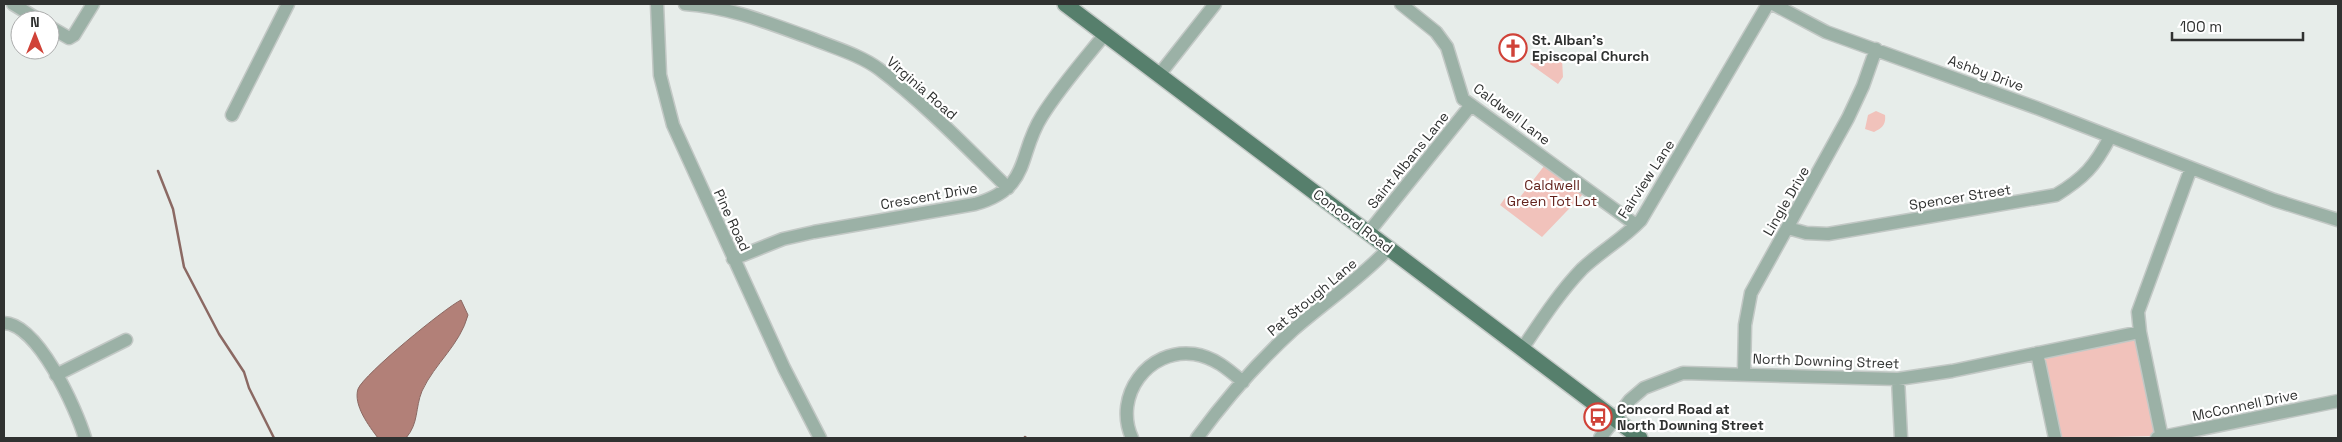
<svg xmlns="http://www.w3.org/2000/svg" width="2342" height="442" viewBox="0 0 2342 442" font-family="'Space Grotesk',sans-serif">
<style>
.green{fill:#f1c2bb}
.water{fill:#b28078;stroke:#8b6963}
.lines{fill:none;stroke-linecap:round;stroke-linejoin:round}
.stream{stroke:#8b6963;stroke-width:2.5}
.minor-casing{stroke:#c2c8c5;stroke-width:15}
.major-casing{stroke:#c2c8c5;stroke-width:18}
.minor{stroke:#9bb1a6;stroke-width:12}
.major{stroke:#567f6c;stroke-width:15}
.labels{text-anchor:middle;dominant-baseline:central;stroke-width:4.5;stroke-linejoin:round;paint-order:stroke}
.poi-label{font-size:14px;font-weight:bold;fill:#303231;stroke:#fff;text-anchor:start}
.street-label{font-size:14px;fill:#303231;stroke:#fff}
.park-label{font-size:14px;fill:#62221c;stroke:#fff}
</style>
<rect width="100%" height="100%" fill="#e7edea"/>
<path class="green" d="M1538 53 1547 60 1562 59 1563 77 1558 84 1530 64Z
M1876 111 1885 115C1886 124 1883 128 1874 132L1865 129 1868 115Z
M1548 161 1587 190 1542 237 1500 205 1505 198 1512 202 1517 201Z
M2138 334 2160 436 2057 438 2039 354Z"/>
<path class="water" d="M461 300 468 315C460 345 435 363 422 391 415 408 419 423 406 438H378C369 426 353 405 358 389 364 374 445 308 461 300Z"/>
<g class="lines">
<path class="stream" d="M158 171 173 209 184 267 219 334 244 372 249 388 274 438
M1025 437 1026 438"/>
<g class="minor-casing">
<path id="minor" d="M13 4 39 20
M657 4 660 75 673 125 784 368 820 438
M685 4C731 7 771 24 813 39 835 48 860 55 879 69 925 104 966 147 1008 188
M1401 4 1436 32 1447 47 1463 99 1636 225
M1773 4 1826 32 2037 108 2274 200 2338 220
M50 27 69 38 74 35 93 4
M1159 75 1215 4
M232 115 288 4
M1788 228 1806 233 1828 234 2056 195C2084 178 2095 166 2110 137
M1368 233 1471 105
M733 259 783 239 814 232 975 204C1032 188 1017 155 1042 116 1060 87 1084 60 1105 34
M4 323C38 324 76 408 85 438
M1522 349C1541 321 1559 293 1582 269 1601 251 1623 239 1641 220L1768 4
M2037 353 2055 438
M1744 373 1745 325 1751 293 1848 118 1863 86 1876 49
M56 375 126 340
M1898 379 1901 438
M1132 438C1113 396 1148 348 1194 354 1214 357 1228 369 1243 382
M1197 438C1225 400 1258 362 1293 330 1325 302 1360 279 1389 248
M1600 438 1630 400 1644 388 1683 373 1898 379 1952 371 2140 332
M2157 438 2338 401
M2162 438 2140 332 2138 312 2191 168"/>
</g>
<g class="major-casing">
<path id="major" d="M1065 4 1640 438"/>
</g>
<use href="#minor" class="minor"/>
<use href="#major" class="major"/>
</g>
<defs>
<g id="church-ring" transform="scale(1.4375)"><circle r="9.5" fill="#fff" stroke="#d04238" stroke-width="1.5"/><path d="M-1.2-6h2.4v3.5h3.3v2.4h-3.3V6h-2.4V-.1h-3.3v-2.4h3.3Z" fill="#d04238"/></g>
<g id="bus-ring" transform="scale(1.4375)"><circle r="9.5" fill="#fff" stroke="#d04238" stroke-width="1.5"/><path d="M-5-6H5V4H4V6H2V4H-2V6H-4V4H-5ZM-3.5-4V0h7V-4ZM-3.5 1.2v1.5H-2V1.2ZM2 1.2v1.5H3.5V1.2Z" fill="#d04238"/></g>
</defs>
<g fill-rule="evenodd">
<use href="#church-ring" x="1513" y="48"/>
<use href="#bus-ring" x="1598" y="417"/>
</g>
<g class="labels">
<g class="poi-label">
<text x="1532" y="40">St. Alban's<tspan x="1532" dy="16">Episcopal Church</tspan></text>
<text x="1617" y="409">Concord Road at<tspan x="1617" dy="16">North Downing Street</tspan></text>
</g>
<g class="street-label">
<text transform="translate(1986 73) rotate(20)">Ashby Drive</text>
<text transform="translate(922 88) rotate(41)">Virginia Road</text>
<text transform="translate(1512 114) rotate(37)">Caldwell Lane</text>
<text transform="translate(1408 160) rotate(-51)">Saint Albans Lane</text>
<text transform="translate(1646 179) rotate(-57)">Fairview Lane</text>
<text transform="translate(929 196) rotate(-10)">Crescent Drive</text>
<text transform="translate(1960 197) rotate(-9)">Spencer Street</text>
<text transform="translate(1786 201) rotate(-60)">Lingle Drive</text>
<text transform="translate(732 220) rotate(65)">Pine Road</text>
<text transform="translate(1353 221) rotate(37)">Concord Road</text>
<text transform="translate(1312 297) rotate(-40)">Pat Stough Lane</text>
<text transform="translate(1826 361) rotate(2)">North Downing Street</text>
<text transform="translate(2245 405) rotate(-12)">McConnell Drive</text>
</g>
<g class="park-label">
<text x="1552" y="185">Caldwell<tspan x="1552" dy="16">Green Tot Lot</tspan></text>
</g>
</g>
<rect width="2342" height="442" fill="none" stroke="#303231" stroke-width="10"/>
<g transform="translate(35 35)"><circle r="24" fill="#ffffff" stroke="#acadad"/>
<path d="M0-4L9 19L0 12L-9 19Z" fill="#d04238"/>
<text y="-8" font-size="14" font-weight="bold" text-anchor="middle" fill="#303231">N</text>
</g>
<path d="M2172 32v8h131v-8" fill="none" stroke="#303231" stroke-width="2.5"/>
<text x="2180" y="32" font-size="15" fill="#303231" stroke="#ffffff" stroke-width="4" paint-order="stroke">100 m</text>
</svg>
